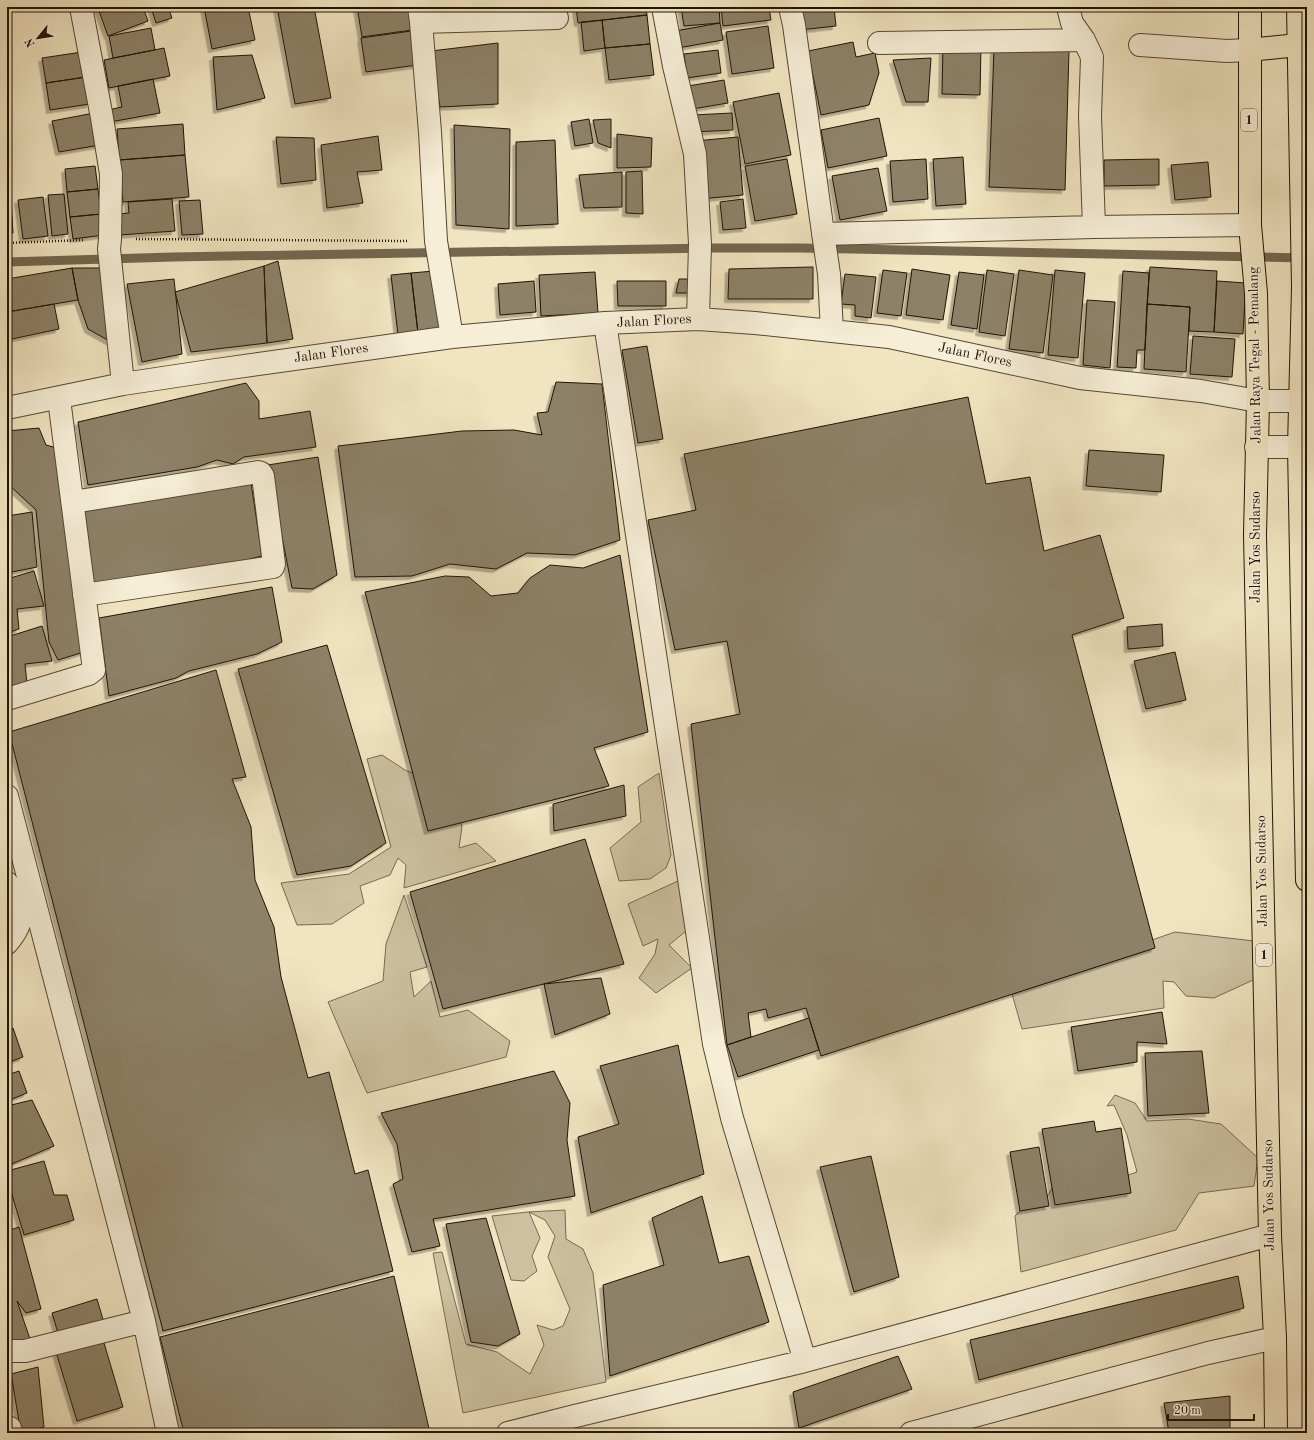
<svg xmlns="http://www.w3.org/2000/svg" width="1314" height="1440" viewBox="0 0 1314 1440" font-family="'Old Standard TT',serif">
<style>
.green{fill:#cdc1a1;stroke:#766a53}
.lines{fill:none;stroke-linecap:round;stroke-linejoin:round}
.stream{stroke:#73674f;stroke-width:9}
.building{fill:#8d8167;stroke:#201405;filter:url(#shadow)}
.minor-casing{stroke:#544834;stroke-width:24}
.highway-casing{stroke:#201405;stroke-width:24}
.path{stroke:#201405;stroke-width:2.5;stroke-dasharray:1 2;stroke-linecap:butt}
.minor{stroke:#f6eed7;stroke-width:22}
.highway{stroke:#f1e5c1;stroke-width:22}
.labels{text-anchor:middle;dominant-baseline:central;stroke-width:3;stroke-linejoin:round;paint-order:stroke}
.shield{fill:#f6eed7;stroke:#605544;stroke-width:1}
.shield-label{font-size:13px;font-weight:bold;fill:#201405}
.street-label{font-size:14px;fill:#201405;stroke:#f6eed7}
</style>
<defs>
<filter id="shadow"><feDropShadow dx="-3.5" dy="3.5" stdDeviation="0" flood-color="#0004"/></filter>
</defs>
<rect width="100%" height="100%" fill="#f1e5c1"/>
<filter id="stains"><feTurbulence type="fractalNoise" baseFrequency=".005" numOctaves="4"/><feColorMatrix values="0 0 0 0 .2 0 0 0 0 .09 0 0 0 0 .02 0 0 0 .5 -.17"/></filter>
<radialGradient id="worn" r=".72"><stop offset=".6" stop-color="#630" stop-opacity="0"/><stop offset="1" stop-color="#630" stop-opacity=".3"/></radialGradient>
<path class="green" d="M382 755 405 770 453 789 462 827 459 848 476 843 496 861 404 888 406 865 398 858 390 875 360 886 364 903 332 924 297 925 281 883 349 874 391 847 367 759Z
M659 773 671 855 666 868 650 879 619 881 610 848 641 822 638 787Z
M680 880 686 931 669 945 692 968 656 993 639 978 655 954 658 939 643 946 628 904Z
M404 895 427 967 410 972 414 997 431 981 440 1017 468 1010 510 1041 506 1057 367 1093 328 1002 383 981 386 944Z
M1175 932 1263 942 1264 975 1214 998 1186 996 1174 982 1163 981 1164 1008 1022 1029 1012 994 1154 948 1152 940Z
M1115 1095 1135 1103 1147 1121 1188 1119 1221 1124 1258 1158 1254 1186 1199 1193 1176 1230 1021 1272 1015 1216 1020 1211 1025 1197 1044 1202 1055 1183 1117 1179 1137 1172 1127 1135 1114 1105 1107 1106Z
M565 1210 566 1239 583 1249 593 1273 606 1382 463 1413 433 1253 442 1252 466 1344 497 1352 530 1374 544 1345 537 1325 553 1330 563 1326 570 1309 548 1257 555 1236 545 1220 529 1212 540 1238 532 1256 537 1271 524 1281 511 1280 492 1216 528 1212Z"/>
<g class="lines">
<path class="stream" d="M7 262 173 257 712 248H801L1304 258"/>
</g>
<path class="building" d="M101 7H143L148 21 108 36 98 8Z
M151 7H168L172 18 156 23Z
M204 7H248L255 40 212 49Z
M277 7H314L331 98 295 104Z
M357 7H408L412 30 362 37Z
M437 7H498L499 16 438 20Z
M576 7H646L647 15 578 23Z
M681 7H719L720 23 684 26Z
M721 7H769L771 20 723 26Z
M797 7H834L836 26 800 30Z
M647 15 650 44 605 48 602 20Z
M602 20 605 48 584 51 581 22Z
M720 23 723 40 678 48 675 31Z
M768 26 774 68 732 74 726 32Z
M151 28 155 50 113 58 109 36Z
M411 31 417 65 366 72 361 38Z
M853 42 856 57 875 53 879 73 869 105 821 115 808 51Z
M498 43V104L440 107 431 51Z
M650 44 654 75 609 80 605 48Z
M943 45 981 46 980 95 942 94Z
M164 48 170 76 109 88 104 60Z
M994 49 1069 51 1065 190 989 187Z
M718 50 721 73 687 78 684 54Z
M82 52 86 77 46 83 42 58Z
M252 55 265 98 217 110 213 57Z
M931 58 928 102H906L893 60Z
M86 77 90 104 50 110 46 83Z
M153 79 160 113 110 122 108 110 122 107 118 86Z
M724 80 728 103 692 109 688 86Z
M779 93 791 155 745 164 733 102Z
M94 113 100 145 59 152 52 121Z
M732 113 733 130 694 132 693 115Z
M879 118 887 156 828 168 821 130Z
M589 119 593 143 575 146 571 122Z
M611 119V148L598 143 593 120Z
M183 124 185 155 119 160 117 129Z
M454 125 510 129 509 229 456 225Z
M617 134 652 138 651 167 617 168Z
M378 136 382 170 357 172 363 203 327 208 321 145Z
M276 137 314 138 316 180 281 184Z
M738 137 743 195 700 199 695 141Z
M555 140 558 224 516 226V142Z
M185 155 189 197 123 202 119 160Z
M963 157 966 204 936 206 933 159Z
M787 159 797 214 755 221 745 166Z
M926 159 928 199 893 202 890 161Z
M1159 159V185L1104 186V160Z
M1208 162 1211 197 1175 200 1171 165Z
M95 166 98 189 67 192 65 169Z
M878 168 887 211 840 220 832 176Z
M642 171 643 214 626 213V172Z
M622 172V207L584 208 579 175Z
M98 189 101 214 70 217 67 192Z
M64 194 68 234 52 236 48 195Z
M43 197 48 236 23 239 18 200Z
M7 198H11L13 233H7Z
M172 199 175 231 119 235 117 214 129 213 128 202Z
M743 199 746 228 723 230 720 202Z
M200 200 203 234 182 235 179 201Z
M101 214 104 235 73 239 70 217Z
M278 261 293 339 267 343 264 266Z
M264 266 267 343 191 352 175 292Z
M813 267V299H728L729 269Z
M1150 267 1217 271 1214 332 1189 331 1190 307 1147 304Z
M72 268H104L111 342 88 329 78 300Z
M72 268 78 300 7 312V279Z
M912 269 950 275 943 320 906 315Z
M883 270 907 273 901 316 877 313Z
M987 270 1014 274 1005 336 979 332Z
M1019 270 1053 275 1043 353 1009 349Z
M1055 270 1085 273 1078 358 1048 355Z
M434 271 440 331 418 333 411 273Z
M1123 271 1149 273 1145 350H1137L1136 368 1117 367Z
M595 272 598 313 541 316 539 275Z
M959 272 984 275 977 329 951 325Z
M411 273 418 333 398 335 391 275Z
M845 274 876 277 871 318 855 316V305L841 304Z
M174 279 182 354 142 362 127 284Z
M679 279H694V293H676Z
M534 281 536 312 500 315 498 284Z
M617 281H666V306H618Z
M1217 281 1246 283 1243 334 1214 332Z
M1087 300 1115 302 1110 368 1083 365Z
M54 304 59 329 7 340V312Z
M1147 304 1190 307 1186 372 1144 369Z
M1193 336 1235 339 1232 377 1190 374Z
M647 346 663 439 638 443 622 350Z
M556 382 602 384 620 540 575 555 527 553 496 569 450 564 412 576 355 577 338 446 462 431 514 430 542 435 537 413 548 412Z
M246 383 259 401V419L310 411 316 447 244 457 233 464 217 460 197 467 88 485 78 422Z
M968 397 986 484 1030 477 1044 551 1100 535 1124 618 1072 635 1155 948 821 1056 806 1008 768 1018 766 1009 748 1013 751 1037 727 1045 691 724 740 714 727 641 675 650 648 520 696 510 684 454Z
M39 428 46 445 64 450 90 650 58 660 49 642 36 510 7 483V431Z
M1089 450 1164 455 1161 492 1086 486Z
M318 457 337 575 313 589 292 588 268 465Z
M250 476 262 556 193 573 93 591 78 505Z
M32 512 37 567 7 573V516Z
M620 555 648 732 594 748 609 786 428 831 365 592 445 576 469 577 491 596 518 593 530 578 550 565 583 568Z
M34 571 44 606 17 609 19 629 7 633V579Z
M272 587 282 642 257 654 189 671 176 678 109 696 99 618Z
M1162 624 1163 646 1128 649 1127 627Z
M42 626 52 661 25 664 27 684 7 690V637Z
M327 645 386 843 351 866 297 875 238 669Z
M1175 652 1186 700 1146 709 1134 661Z
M216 670 246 777 232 779 251 827 255 880 274 927 281 977 308 1078 329 1072 355 1174 368 1170 393 1271 163 1331 9 732Z
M624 785 626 816 554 831 553 804Z
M585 839 624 964 443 1009 410 892Z
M601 978 610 1014 555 1035 544 984Z
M1162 1012 1167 1044 1137 1042V1062L1078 1071 1071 1027Z
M809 1018 819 1050 738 1077 727 1045Z
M13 1028 23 1057 7 1063V1030Z
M678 1045 704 1174 591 1213 578 1137 619 1124 600 1066Z
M1202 1051 1209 1113 1148 1116 1145 1053Z
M19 1071 27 1093 7 1101V1075Z
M554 1071 570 1103 567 1140 575 1196 433 1219 440 1246 412 1252 393 1184 403 1179 397 1144 381 1113Z
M32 1100 54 1146 7 1166V1106Z
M1094 1121 1096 1132 1121 1128 1131 1193 1055 1205 1042 1129Z
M1039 1147 1049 1206 1020 1211 1010 1152Z
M871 1156 899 1277 854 1292 820 1167Z
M44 1161 54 1195H67L74 1220 24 1235 7 1178V1171Z
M702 1196 719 1263 749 1256 769 1322 610 1376 603 1285 664 1265 652 1218Z
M486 1218 520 1334 498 1346 471 1342 446 1224Z
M19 1227 41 1309 26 1313 17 1301 31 1342 7 1346V1231Z
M394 1276 430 1433H184L160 1337Z
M1238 1276 1244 1308 979 1380 970 1340Z
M97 1299 104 1323 58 1333 52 1313Z
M104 1343 123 1407 77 1421 56 1352Z
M898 1356 912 1389 799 1428 793 1392Z
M38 1367 44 1427 21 1433 11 1374Z
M1230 1396V1433H1169L1164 1403Z"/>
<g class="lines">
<g class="minor-casing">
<path id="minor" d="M81 7 102 118 111 174 110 239 109 249 123 384
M419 7 421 22 430 132 436 241 452 337
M663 7 674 66 695 154 700 244 698 319
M790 7 794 25 825 247 829 274 832 331
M1068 7 1072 23 1084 40 1092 57 1090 116 1094 227
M421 22 557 18
M879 43 1084 40
M1140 45 1227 51 1249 50
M823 234 1094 227 1250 225
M605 323 714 1044 732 1118 805 1361
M7 408 123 384 216 370 452 337 605 323 698 319 755 323 889 337 1080 378 1201 391 1258 401H1300
M1256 447H1307
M73 502 258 472 261 473 263 476 274 564 273 567 84 595
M7 699 89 674 94 670 59 399
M7 796 144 1321 168 1433
M7 883C22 908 28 919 7 943
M7 1351H25L144 1321
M10 1428 11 1433
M508 1433 571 1417 805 1361 1270 1235
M911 1433 1208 1353 1275 1338"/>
</g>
<g class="highway-casing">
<path id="highway" d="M1250 7V225L1256 293 1258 401 1255 535 1270 1235 1275 1338 1276 1433
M1298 7 1303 287 1299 447 1307 880
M1249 50 1298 45"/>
</g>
<path class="path" d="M136 239 409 241
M7 243 83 240"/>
<use href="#minor" class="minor"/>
<use href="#highway" class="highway"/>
</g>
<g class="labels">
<g class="shield">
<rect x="1241" y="109" width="16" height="22" rx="3"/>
<rect x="1256" y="944" width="16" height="22" rx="3"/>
</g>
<g class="shield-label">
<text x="1249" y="120">1</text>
<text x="1264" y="955">1</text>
</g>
<g class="street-label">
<text transform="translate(654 321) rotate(-3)">Jalan Flores</text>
<text transform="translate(331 353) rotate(-8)">Jalan Flores</text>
<text transform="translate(975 355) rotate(12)">Jalan Flores</text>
<text transform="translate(1255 355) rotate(-91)">Jalan Raya Tegal - Pemalang</text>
<text transform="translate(1256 547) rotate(-90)">Jalan Yos Sudarso</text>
<text transform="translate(1262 871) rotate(-91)">Jalan Yos Sudarso</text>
<text transform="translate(1269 1195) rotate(-91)">Jalan Yos Sudarso</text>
</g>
</g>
<rect width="1314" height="1440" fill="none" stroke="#f1e5c1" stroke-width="24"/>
<rect x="8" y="8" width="1298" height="1424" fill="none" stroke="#201405" stroke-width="2"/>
<rect x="12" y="12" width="1290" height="1416" fill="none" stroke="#201405"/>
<g transform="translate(38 38) rotate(240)" stroke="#f6eed7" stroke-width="3" paint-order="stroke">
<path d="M0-3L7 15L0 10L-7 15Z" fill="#201405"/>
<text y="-6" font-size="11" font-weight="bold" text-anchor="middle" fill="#201405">N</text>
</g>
<path d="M1168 1414v6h86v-6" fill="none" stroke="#201405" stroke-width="2"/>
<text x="1174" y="1414" font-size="12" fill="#201405" stroke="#f6eed7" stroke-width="3" paint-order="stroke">20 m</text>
<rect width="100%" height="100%" filter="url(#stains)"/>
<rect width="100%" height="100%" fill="url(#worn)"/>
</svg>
